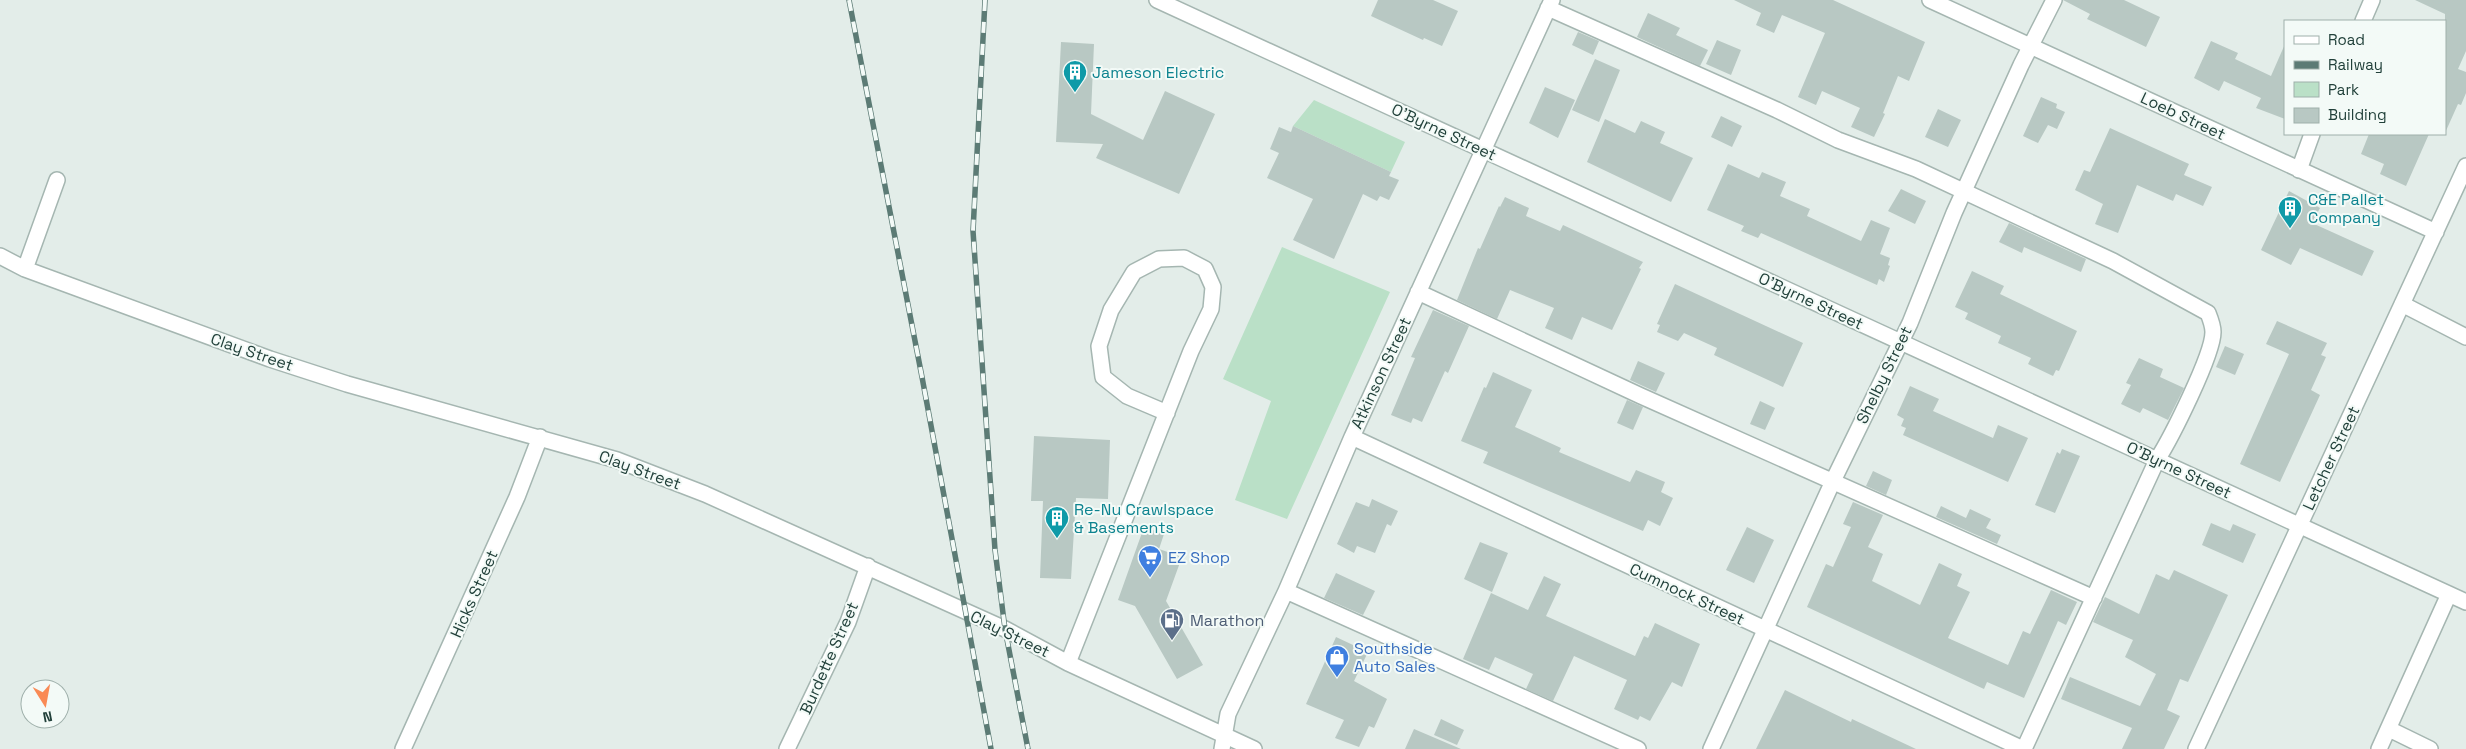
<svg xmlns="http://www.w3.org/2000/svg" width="2466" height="749" viewBox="0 0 2466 749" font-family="'Space Grotesk',sans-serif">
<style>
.green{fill:#bae0c7}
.building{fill:#b8c8c3}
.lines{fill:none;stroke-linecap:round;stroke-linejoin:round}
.minor-casing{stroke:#a5b6b1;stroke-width:18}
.minor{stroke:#fff;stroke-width:15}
.rail-casing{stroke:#5c7b75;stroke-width:5.5}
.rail{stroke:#f3faf7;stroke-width:4;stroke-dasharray:11;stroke-linecap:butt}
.labels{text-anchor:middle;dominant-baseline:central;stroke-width:4;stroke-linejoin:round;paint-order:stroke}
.culture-label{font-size:16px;fill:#0d838f;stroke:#f3faf7;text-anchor:start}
.street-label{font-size:16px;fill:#21403a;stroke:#f3faf7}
.shop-label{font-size:16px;fill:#366cbe;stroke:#f3faf7;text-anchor:start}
.service-label{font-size:16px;fill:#4e5e75;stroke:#f3faf7;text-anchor:start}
</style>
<rect width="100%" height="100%" fill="#e3ede9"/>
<path class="green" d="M1314 100 1405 142 1391 172 1293 126Z
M1282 247 1390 292 1287 519 1235 500 1271 401 1223 379Z"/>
<path class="building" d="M1378 0H1433L1458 11 1442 46 1424 38 1423 40 1371 16Z
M1734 0H1833L1925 42 1909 81 1898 76 1883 113 1885 114 1874 137 1851 127 1860 108 1822 91 1816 105 1798 97 1825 33 1782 15 1774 33 1756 25 1761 13Z
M2063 0H2124L2160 17 2146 47 2087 19 2090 14Z
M2415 0H2466V51L2458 69 2466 72V93L2461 105 2458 104 2445 133V14Z
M1648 13 1680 28 1676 35 1708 50 1700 66 1637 37Z
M1578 32 1599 41 1593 55 1572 45Z
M1717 40 1741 50 1731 75 1706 64Z
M2211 41 2238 53 2235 59 2271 76 2285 44V119L2256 108 2261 98 2224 81 2219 91 2194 78Z
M1061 42 1094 44 1091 114 1143 140 1165 91 1215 114 1179 194 1096 158 1103 144 1056 142Z
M1595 59 1620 70 1599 122 1572 110Z
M1545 87 1575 100 1558 138 1529 123Z
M2041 97 2057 104 2056 108 2065 112 2057 129 2048 125 2038 143 2023 136Z
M1938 109 1961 120 1948 147 1925 137Z
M1721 116 1742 126 1732 147 1711 137Z
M1605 119 1635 133 1641 121 1665 132 1660 143 1693 158 1671 202 1587 162Z
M1293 126 1391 172 1389 176 1399 180 1389 200 1380 196 1377 201 1363 194 1334 259 1293 240 1313 199 1267 178 1279 153 1270 149 1279 127 1291 132Z
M2110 128 2189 164 2184 175 2212 187 2203 206 2176 194 2173 201 2137 185 2118 233 2095 224 2103 204 2075 190 2084 170 2090 172Z
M2369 134H2429L2406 186 2380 174 2384 164 2361 154Z
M1728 164 1759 178 1762 172 1786 182 1780 196 1810 209 1807 216 1861 241 1871 220 1890 228 1880 254 1890 258 1888 265 1890 266 1884 282 1879 279 1877 285 1761 233 1758 238 1741 231 1744 226 1707 210Z
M1901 189 1926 201 1915 224 1888 211Z
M2289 191 2320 208 2312 223 2374 251 2362 276 2300 248 2291 265 2261 250Z
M1505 197 1529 208 1526 216 1560 231 1563 225 1643 262 1639 268 1641 269 1612 330 1582 317 1572 340 1545 328 1554 308 1510 290 1497 319 1457 300 1478 248 1480 249 1499 206 1500 207Z
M2009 223 2086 259 2081 272 2024 247 2022 253 1999 242Z
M1972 271 2004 286 2000 294 2077 331 2059 371 2056 370 2053 376 2028 364 2031 358 1998 343 2001 336 1965 319 1968 313 1955 307Z
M1675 284 1803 343 1783 387 1714 355 1717 348 1684 333 1678 341 1657 332 1660 325 1657 324Z
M1433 310 1469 326 1448 373 1445 371 1422 422 1413 418 1411 423 1391 415 1415 358 1411 357Z
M2277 321 2327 343 2321 355 2326 357 2311 390 2320 395 2280 482 2240 464 2289 354 2266 344Z
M2225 346 2244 354 2235 375 2216 367Z
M2139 358 2163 369 2160 377 2184 388 2168 420 2143 408 2140 413 2121 404 2131 385 2126 383Z
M1638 361 1665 373 1656 392 1630 380Z
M1493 372 1532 390 1515 427 1561 448 1559 452 1630 482 1636 470 1665 482 1661 492 1673 498 1660 526 1648 520 1643 531 1483 463 1488 452 1461 441 1484 387 1486 388Z
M1910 386 1939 399 1933 411 1993 438 1998 425 2028 438 2008 482 1903 435 1906 428 1901 426 1904 419 1897 415Z
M1627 400 1643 407 1633 430 1617 423Z
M1760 401 1775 408 1765 430 1750 424Z
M1034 436 1110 440 1108 499 1076 498 1071 579 1040 578 1043 501H1031Z
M2062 449 2080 456 2055 513 2035 505 2057 452 2060 454Z
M1873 471 1892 480 1886 495 1866 486Z
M1372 499 1398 511 1391 526 1387 524 1375 553 1357 546 1354 553 1337 544 1356 502 1369 507Z
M1853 502 1883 515 1868 547 1883 554 1872 581 1920 605 1939 563 1962 574 1957 586 1970 592 1948 638 2008 665 2023 631 2030 634 2051 590 2077 602 2066 625 2058 621 2024 698 1987 682 1984 689 1807 607 1826 564 1833 567 1851 527 1843 524Z
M1941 506 1966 518 1970 509 1991 519 1986 528 2001 535 1997 544 1936 517Z
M2211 523 2230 531 2233 524 2256 534 2243 563 2202 545Z
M1144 527 1164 534 1159 549 1182 557 1166 601 1203 665 1177 679 1135 606 1118 600Z
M1747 527 1774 540 1754 583 1726 570Z
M1480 542 1508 553 1492 592 1464 579Z
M2174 570 2228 595 2188 682 2180 679 2167 710 2180 716 2164 749H2122L2132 728 2061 699 2070 677 2140 706 2156 674 2125 657 2133 640 2093 622 2105 597 2139 614 2156 574 2169 580Z
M1336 573 1375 591 1363 615 1324 598Z
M1544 576 1561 584 1546 616 1635 656 1644 636 1648 638 1655 623 1700 644 1682 687 1672 682 1650 721 1640 716 1638 720 1614 709 1627 680 1574 656 1553 701 1526 689 1533 674 1495 657 1489 670 1463 659 1491 593 1528 610Z
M1336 637 1368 652 1354 681 1387 699 1374 728 1369 726 1359 747 1335 738 1344 720 1306 704Z
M1785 690 1851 722 1852 719 1916 749H1756Z
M1441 719 1464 730 1457 745 1434 735Z
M1414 729 1461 749H1405Z"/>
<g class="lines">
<g class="minor-casing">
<path id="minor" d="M1157 0 2466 602
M1930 0 2436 232
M1548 8 1777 110 1838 140 1916 169 2113 261 2208 313C2210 318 2213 326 2213 332 2213 355 2171 438 2157 460L2024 749
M2363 21 2372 0
M2299 170 2312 134
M0 256 25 269 270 359 347 384 617 460 705 494 1005 629 1068 663 1254 749
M25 269 57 180
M1418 292 1641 396 2094 598
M2402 304 2466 337
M1352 437 2023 749
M1286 591 1638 749
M1068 663 1191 351 1211 309 1213 287 1205 269 1184 258 1159 259 1134 272 1111 310 1099 346 1103 377 1127 396 1167 413
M2389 729 2430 749
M403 749 517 497 540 437
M787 749 848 622 868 566
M1222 749 1228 714 1286 591 1352 437 1552 0
M1711 749 1833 481 1910 323 1954 213 2021 65 2054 0
M2196 749 2466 166
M2379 749 2449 594"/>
</g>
<use href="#minor" class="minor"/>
<g class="rail-casing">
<path id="rail" d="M849 0 922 377 991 749
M985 0 973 231 995 550 1005 629 1028 749"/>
</g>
<use href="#rail" class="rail"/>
</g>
<defs>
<g id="building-pin" transform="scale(1.25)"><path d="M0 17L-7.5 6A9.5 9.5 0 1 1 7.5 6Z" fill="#0f9aa8" stroke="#f3faf7"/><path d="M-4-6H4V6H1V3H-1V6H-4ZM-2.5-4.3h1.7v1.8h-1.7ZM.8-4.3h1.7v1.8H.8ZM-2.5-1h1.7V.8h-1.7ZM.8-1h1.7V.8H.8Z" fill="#fff"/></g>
<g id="supermarket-pin" transform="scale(1.25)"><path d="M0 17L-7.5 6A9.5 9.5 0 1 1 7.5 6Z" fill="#3f7fe0" stroke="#f3faf7"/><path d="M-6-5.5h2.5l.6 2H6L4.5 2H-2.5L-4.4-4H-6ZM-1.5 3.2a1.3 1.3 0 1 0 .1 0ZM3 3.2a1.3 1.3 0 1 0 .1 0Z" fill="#fff"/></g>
<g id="fuel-pin" transform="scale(1.25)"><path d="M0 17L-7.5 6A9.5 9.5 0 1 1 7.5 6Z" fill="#5c6f8a" stroke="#f3faf7"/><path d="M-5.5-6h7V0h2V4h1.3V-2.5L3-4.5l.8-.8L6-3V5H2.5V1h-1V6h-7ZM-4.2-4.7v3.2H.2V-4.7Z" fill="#fff"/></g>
<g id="shop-pin" transform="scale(1.25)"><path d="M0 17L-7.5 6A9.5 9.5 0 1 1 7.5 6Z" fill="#3f7fe0" stroke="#f3faf7"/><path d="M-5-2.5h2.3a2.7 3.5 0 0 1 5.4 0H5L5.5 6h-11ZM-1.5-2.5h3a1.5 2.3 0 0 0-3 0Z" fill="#fff"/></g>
</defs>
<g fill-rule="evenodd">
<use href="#building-pin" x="1075" y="72"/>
<use href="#building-pin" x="2290" y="208"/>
<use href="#building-pin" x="1057" y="518"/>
<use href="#supermarket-pin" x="1150" y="557"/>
<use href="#fuel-pin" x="1172" y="620"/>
<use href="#shop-pin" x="1337" y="657"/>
</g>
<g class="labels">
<g class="culture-label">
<text x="1092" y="72">Jameson Electric</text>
<text x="2308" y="199">C&amp;E Pallet<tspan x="2308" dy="18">Company</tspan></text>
<text x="1074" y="509">Re-Nu Crawlspace<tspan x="1074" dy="18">&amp; Basements</tspan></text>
</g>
<g class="street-label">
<text transform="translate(2183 116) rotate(25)">Loeb Street</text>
<text transform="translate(1444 132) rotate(25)">O'Byrne Street</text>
<text transform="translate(1811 301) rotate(25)">O'Byrne Street</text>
<text transform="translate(252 352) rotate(19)">Clay Street</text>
<text transform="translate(1381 373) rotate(-65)">Atkinson Street</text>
<text transform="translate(1884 375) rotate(-64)">Shelby Street</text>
<text transform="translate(2331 458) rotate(-65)">Letcher Street</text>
<text transform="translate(640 470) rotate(20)">Clay Street</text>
<text transform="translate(2179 470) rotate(25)">O'Byrne Street</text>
<text transform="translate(474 594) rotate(-66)">Hicks Street</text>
<text transform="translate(1687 594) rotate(25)">Cumnock Street</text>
<text transform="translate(1010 634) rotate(26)">Clay Street</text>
<text transform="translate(829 658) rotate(-66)">Burdette Street</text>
</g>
<g class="shop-label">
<text x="1168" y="557">EZ Shop</text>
<text x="1354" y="648">Southside<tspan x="1354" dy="18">Auto Sales</tspan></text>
</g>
<g class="service-label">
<text x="1190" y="620">Marathon</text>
</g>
</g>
<rect x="2284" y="20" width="162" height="115" fill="#f3faf7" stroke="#9fb0ab"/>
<rect x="2294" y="36" width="25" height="8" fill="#ffffff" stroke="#9fb0ab"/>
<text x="2328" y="45" font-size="15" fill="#21403a">Road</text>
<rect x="2294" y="61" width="25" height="8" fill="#5c7b75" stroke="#9fb0ab"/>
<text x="2328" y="70" font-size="15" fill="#21403a">Railway</text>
<rect x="2294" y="82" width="25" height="15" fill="#bae0c7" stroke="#9fb0ab"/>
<text x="2328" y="95" font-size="15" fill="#21403a">Park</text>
<rect x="2294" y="108" width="25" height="15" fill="#b8c8c3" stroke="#9fb0ab"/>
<text x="2328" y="120" font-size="15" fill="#21403a">Building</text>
<g transform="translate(45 704) rotate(169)"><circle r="24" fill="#f3faf7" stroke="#9fb0ab"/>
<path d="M0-4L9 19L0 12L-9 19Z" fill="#f98a55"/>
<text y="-8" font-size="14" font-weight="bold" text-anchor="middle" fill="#21403a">N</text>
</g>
</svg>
